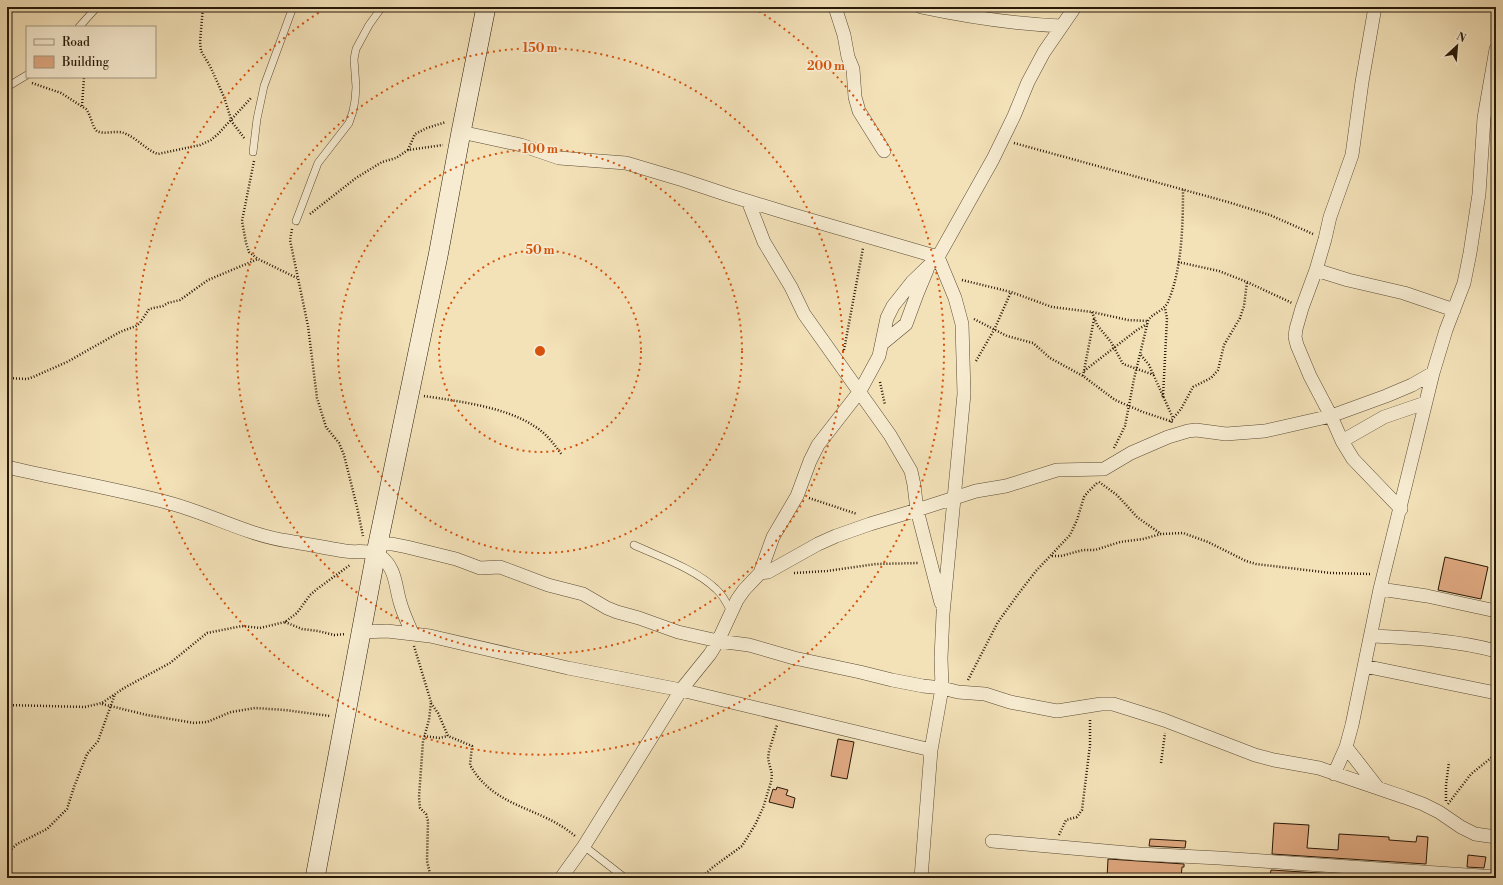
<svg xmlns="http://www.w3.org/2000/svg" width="1503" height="885" viewBox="0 0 1503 885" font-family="'Libre Bodoni',serif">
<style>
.building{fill:#e1aa82;stroke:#271908}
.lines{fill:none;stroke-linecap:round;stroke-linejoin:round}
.lane-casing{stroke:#5a4b34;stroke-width:8}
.street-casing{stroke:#5a4b34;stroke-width:14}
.secondary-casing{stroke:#271908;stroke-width:20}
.path{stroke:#271908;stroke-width:2.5;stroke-dasharray:1 2;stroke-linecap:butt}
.lane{stroke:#f7ecd1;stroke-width:7}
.street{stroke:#f7ecd1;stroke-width:13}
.secondary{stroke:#f7ecd1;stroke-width:19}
.ring{fill:none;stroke:#d5530c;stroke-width:2;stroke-dasharray:2 4}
.centre{fill:#d5530c;stroke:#f7ecd1;stroke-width:2}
.ring-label{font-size:12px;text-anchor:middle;font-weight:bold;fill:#d5530c;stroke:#f7ecd1;stroke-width:3.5;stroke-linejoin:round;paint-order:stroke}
</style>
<rect width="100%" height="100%" fill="#f3e1b8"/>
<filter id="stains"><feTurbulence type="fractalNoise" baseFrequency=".005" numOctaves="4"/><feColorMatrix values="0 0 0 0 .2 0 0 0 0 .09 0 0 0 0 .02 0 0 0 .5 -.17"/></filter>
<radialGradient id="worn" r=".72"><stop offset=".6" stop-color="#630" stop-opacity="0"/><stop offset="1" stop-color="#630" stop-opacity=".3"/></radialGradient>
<path class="building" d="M1445 557 1488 567 1481 599 1438 590Z
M838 739 854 742 847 779 831 776Z
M777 787 788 790 786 795 795 798 793 808 769 802 773 789 776 790Z
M1274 823 1309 825 1307 848 1338 850 1339 834 1389 837V840L1416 842 1417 836 1428 837 1426 864 1272 854Z
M1150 839 1186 841 1185 848 1149 846Z
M1468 855 1486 857 1484 868 1467 867Z
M1108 859 1184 864V867H1182L1181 878H1107Z
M1271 870 1382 877V878H1291L1270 876Z"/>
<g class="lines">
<g class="lane-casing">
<path id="lane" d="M79 27 97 7
M7 87 27 75
M253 152 257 119 264 86 293 7
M296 221 318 163 349 123 353 111 355 100 356 87 354 59 356 49 369 25 382 7
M634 545C660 557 695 569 716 589 723 595 727 603 731 612
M584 846 625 878"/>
</g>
<g class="street-casing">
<path id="street" d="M835 7 844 35 848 57 853 69 855 97 859 111 884 151
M921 7C968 17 1014 24 1061 26
M1375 7 1362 82 1352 155 1330 217 1325 239 1316 270 1302 308 1296 329 1295 337 1297 345 1310 376 1331 416 1342 441 1353 459 1401 509
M461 132 521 145 559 158 626 163 683 180 728 195 790 214 938 257 955 298 962 324 964 394 943 614 941 658 942 688 931 750 921 878
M748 201 764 242 791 287 804 314 890 435 911 471 914 485 917 510 941 603
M1316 270 1348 280 1404 293 1454 310
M883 343 906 324 917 294 927 270
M1342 441 1384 417 1425 403
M7 467C62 480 118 489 173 504 212 515 248 535 288 541 307 544 326 548 345 551 356 553 371 549 380 556 396 568 395 585 400 602 403 613 408 623 412 633
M378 544H392L407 547 456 559 480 568 500 567 548 585 583 594 607 608 617 612 639 618 678 632 718 641 749 645 794 658 860 672 892 680 923 686 942 688 958 692 985 694 1010 702 1057 711 1101 704H1113L1164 720 1255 755 1274 760 1319 768 1404 797 1423 804 1439 812 1461 827 1475 834 1496 837
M760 573 768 572 818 544 836 536 870 524 917 510 976 491 1006 486 1057 470 1104 469 1131 453 1168 437 1188 431 1196 430 1226 434 1265 431 1331 416 1386 396 1412 385 1433 373
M1380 589 1427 596 1496 611
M362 632 387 631 430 636 568 668 681 690 931 750
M1371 636C1412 638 1456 640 1496 651
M1364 666 1496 693
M1346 747 1378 788
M1334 774 1346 747 1352 725 1380 589 1433 373 1446 330 1464 283 1470 253 1479 194 1484 118 1496 49
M992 841 1139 854 1219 858 1496 877
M561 878 584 846 681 690 710 654 718 641 737 600 744 590 760 573 773 537 797 496 810 461 818 445 860 391 879 356 887 318 893 306 912 282 938 257 993 159 1014 116 1028 82 1044 52 1075 7"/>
</g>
<g class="secondary-casing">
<path id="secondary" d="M315 878 376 553 438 256 461 132 486 7"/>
</g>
<path class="path" d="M203 7 200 42 201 51 210 66 224 97 232 122 245 139
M32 83 61 93 86 109C91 115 92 127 97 131 104 135 116 130 124 133 137 138 146 150 158 154L200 145 211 140 218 134 252 97
M82 106 84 77
M1014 143 1228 202 1270 215 1313 234
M408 150 415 134 427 128 446 122
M254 161 242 221 246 243 249 252 258 259
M310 214 356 178 382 162 396 158 408 150 443 145
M292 229 290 240 308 326 317 398 326 427 339 443 344 455 357 507 363 536
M1178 262 1219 271 1247 282 1292 303
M962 280 1011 292 1052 307 1092 312 1128 320 1148 321
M1092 312 1097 325 1111 342 1123 364 1154 375
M974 319 1007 336 1033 343 1050 358 1083 376 1115 400 1143 412 1173 422
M844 350 863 248
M1141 355 1149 365 1173 418
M976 361 994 330 1011 292
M1084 371 1137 330 1147 324
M1083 376 1094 319
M7 378 27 379 33 377 67 362 120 332 136 326 140 323 149 309 163 306 168 303 180 300 208 280 258 259 297 278
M880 382 885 405
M424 396C457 401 506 407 534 426 546 433 554 444 562 455
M1163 397 1167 318 1165 308
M1170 422 1181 409 1193 387 1211 378 1218 370 1224 345 1240 318 1244 306 1247 282
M1114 448 1125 426 1134 379 1148 321C1152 313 1163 312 1168 302 1182 269 1183 225 1183 189
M1099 482 1117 495 1137 517 1161 534
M809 498 857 514
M1052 556H1061L1083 550H1095L1120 542 1143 539 1161 534 1183 533 1208 542 1246 561 1256 564 1331 573 1371 574
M794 573 827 571 876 564 919 563
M285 622 302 629 318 631 334 635 346 634
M414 646 431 702 429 720 423 741 419 797 420 808 426 814 428 821 427 861 431 878
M968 680 998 622 1019 593 1036 571 1070 535 1077 520 1084 497 1088 492 1098 482
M431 703 438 713 448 736 472 746 470 765C495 809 540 806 575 836
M102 704 147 715 194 723 207 722 231 712 255 708 285 710 330 716
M7 705 85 707 102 703 124 688 170 663 207 633 242 626 260 628 285 622 297 613 310 595 317 589 350 565
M424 736 439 738 448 736
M1161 763 1165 733
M1446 801V785L1449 762
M1448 804 1471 774 1496 754
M1059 835 1066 820 1077 817 1082 810 1090 745V719
M7 853 17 844 47 829 67 809 74 787 87 754 98 741 115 694
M701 878 713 867 742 846 755 825 763 808 771 782 772 774 768 759 769 751 777 725"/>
<use href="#lane" class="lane"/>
<use href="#street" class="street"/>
<use href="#secondary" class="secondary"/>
</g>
<g class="ring">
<circle cx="540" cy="351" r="101"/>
<circle cx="540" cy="351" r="202"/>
<circle cx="540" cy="351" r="303"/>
<path d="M754 8A404 404 0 1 1 326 8"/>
</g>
<circle cx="540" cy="351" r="6" class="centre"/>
<g class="ring-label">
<text x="540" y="52">150 m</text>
<text x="826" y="70">200 m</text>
<text x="540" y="153">100 m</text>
<text x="540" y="254">50 m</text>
</g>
<rect width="1503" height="885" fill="none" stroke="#f3e1b8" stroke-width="24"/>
<rect x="8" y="8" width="1487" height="869" fill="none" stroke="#271908" stroke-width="2"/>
<rect x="12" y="12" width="1479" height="861" fill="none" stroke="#271908"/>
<rect x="26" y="26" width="130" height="52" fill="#f7ecd1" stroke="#a49881"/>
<rect x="34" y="39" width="20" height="6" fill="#f7ecd1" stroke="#a49881"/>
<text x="62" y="46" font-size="12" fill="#271908">Road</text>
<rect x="34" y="56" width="20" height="12" fill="#e1aa82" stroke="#a49881"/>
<text x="62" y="66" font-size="12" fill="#271908">Building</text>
<g transform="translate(1457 46) rotate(26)" stroke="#f7ecd1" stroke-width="3" paint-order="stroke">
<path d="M0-3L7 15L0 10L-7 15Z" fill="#271908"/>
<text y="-6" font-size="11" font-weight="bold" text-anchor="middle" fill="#271908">N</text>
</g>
<rect width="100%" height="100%" filter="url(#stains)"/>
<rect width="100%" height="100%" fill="url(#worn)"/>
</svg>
